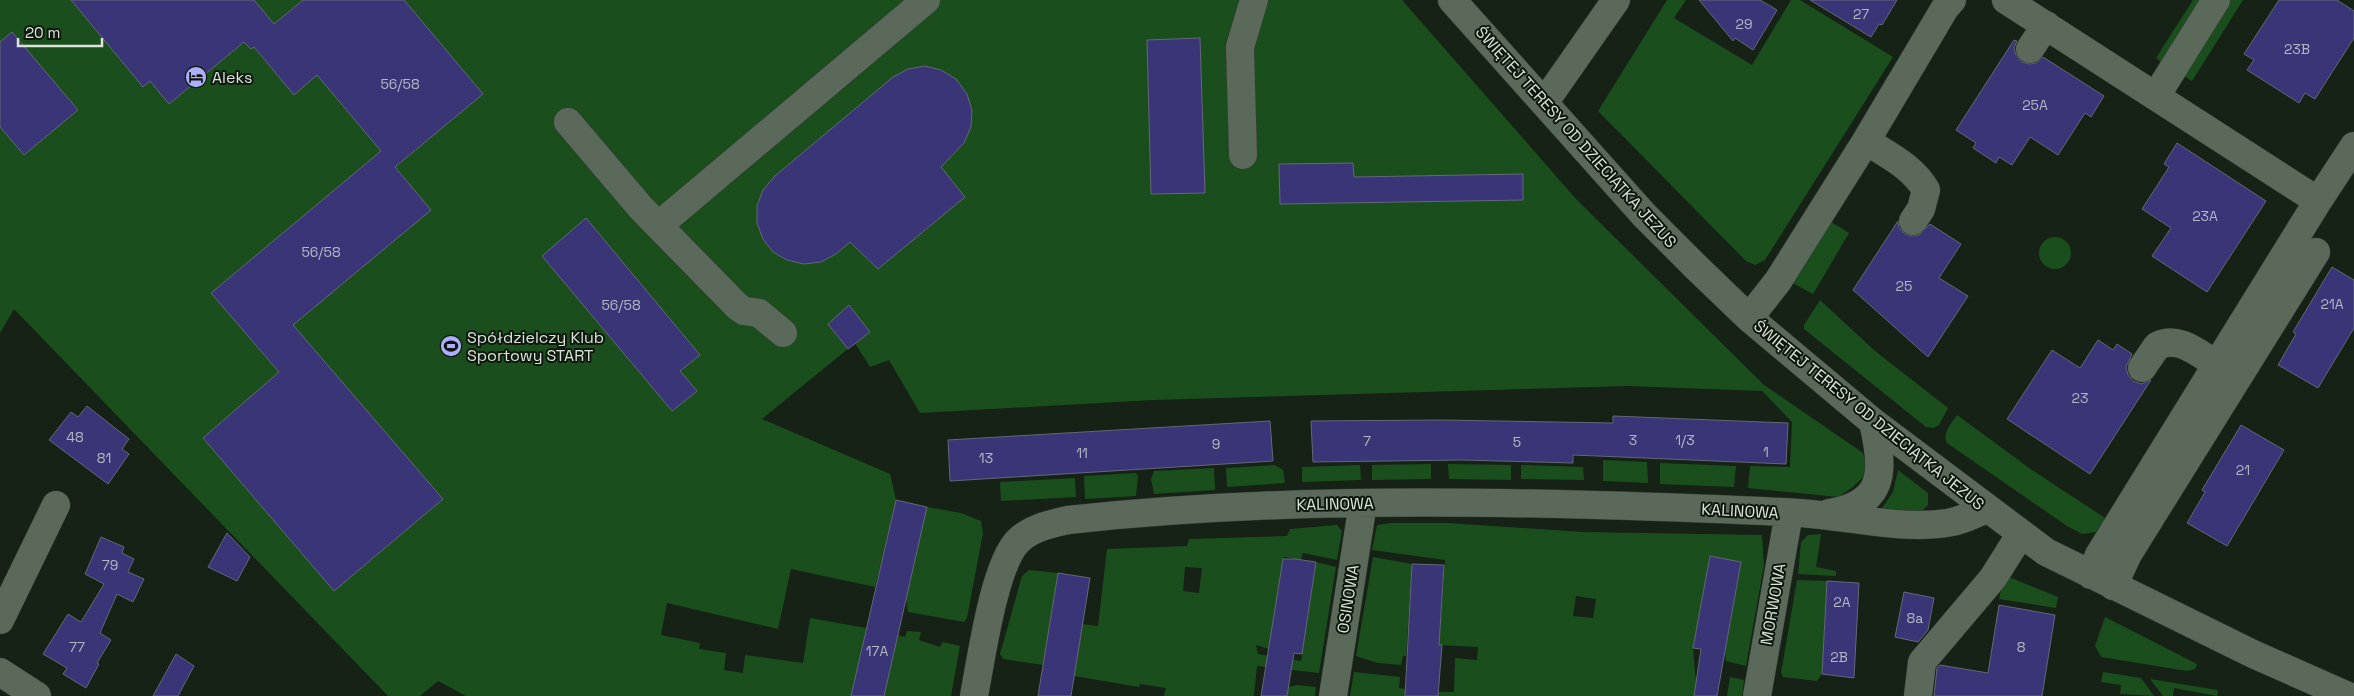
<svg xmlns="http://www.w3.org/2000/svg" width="2354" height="696" viewBox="0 0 2354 696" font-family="'Space Grotesk',sans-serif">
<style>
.green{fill:#1b4e1d;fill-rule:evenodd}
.building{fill:#393577;stroke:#656778}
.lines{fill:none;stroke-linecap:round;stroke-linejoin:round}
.minor-casing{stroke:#333b33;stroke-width:29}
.minor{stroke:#5b695b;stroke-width:28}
.labels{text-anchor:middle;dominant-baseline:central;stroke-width:4;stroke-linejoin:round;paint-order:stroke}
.number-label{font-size:14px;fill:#b2b8c2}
.poi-label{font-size:16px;fill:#dbe3db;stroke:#0d180d;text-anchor:start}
.street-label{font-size:16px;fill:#dbe3db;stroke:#0d180d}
</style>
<rect width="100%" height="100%" fill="#162216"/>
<path class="green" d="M0 0H1402L1576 199 1764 385 1863 453 1866 465 1864 476 1853 487 1838 497 1748 488 1750 466 1790 467 1792 422 1762 391 1628 386 1153 400 920 413 889 360 870 367 855 343 762 419 890 474 896 500 875 587 791 569 778 629 667 603 661 635 700 643 699 649 726 653 724 670 743 673 745 655 803 663 810 618 866 628 851 696H466L438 681 420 696H388L14 309 0 333Z
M1667 0H1686L1674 18 1752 65 1791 0H1800L1893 57 1765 260 1755 265 1746 261 1598 111Z
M2193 0H2205L2164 64 2156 58Z
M2231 0H2243L2192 81 2183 75 2186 69Z
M1828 220 1849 233 1813 294 1791 282Z
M2039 253a16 16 0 1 1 32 0a16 16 0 1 1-32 0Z
M1820 300 1875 351 1948 408 1939 425 1934 428 1926 427 1804 329V325Z
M1957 415 2032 470 2105 518 2096 532 2082 534 2067 526 1947 443C1942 432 1951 424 1957 415Z
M1603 460 1647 462 1648 483 1603 481Z
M1660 463 1736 466 1734 487 1660 484Z
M1431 464V479L1372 480V465Z
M1448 464 1511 465V480L1449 479Z
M1275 465 1283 470 1285 483 1227 487 1226 468Z
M1360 465 1361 480 1302 482V467Z
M1521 465 1583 467 1584 480 1521 479Z
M1214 468 1215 490 1154 494 1151 479 1154 471Z
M1898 470 1928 493V505L1921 512 1882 508 1893 492Z
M1136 473 1138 476 1136 496 1085 499 1084 476Z
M1075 478 1076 497 1001 501 1000 482Z
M927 507 961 513 981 521 983 533 967 618 964 622 908 612 906 597Z
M1391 523H1447L1584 532 1762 535 1764 565 1746 666 1726 661 1725 653 1741 562 1710 556 1693 648 1696 683 1694 696H1438V692H1454L1455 658 1477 660 1478 647 1439 645 1445 560 1372 550 1377 525ZM1576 596 1596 599 1593 618 1573 616Z
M1337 525 1342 531 1337 560 1303 553 1301 560 1284 557 1269 649 1256 645 1258 654 1301 661 1316 562 1336 567 1319 673 1257 666 1254 696H1164L1166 688 1140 684 1139 687 1074 676 1082 624 1098 626 1107 549 1187 546 1189 539 1287 536 1290 529ZM1185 567 1202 568 1199 593 1183 591Z
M1821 534 1816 567 1836 571V576L1798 574 1801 542 1808 535Z
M1373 557 1412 564 1406 656H1403L1401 665 1378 663 1356 656Z
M1029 570 1058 573 1043 665 1003 659 1000 654 1022 576Z
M2004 575 2058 597 2056 608 1999 599Z
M1797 580 1827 581 1822 674 1817 681 1783 677 1781 673Z
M2105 617 2197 664 2195 669 2187 671 2101 657 2095 646Z
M907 631 921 632 919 640 940 647 943 642 960 646 951 696H884L897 635 905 637Z
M1354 672 1400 677 1399 688 1405 689V696H1350Z
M2103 672 2141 678 2154 696 2120 694 2121 685 2101 682Z
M1730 677 1744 680 1742 696H1727Z
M2150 679 2218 690 2217 696 2174 688 2173 696H2163Z
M1297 685 1316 687 1315 696H1287L1288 687Z"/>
<path class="building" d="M71 0H254L274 24 303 0H404L483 94 395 167 431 210 293 325 443 499 334 591 203 438 279 372 211 293 381 151 317 75 294 95 254 47 251 49 244 42 169 104 150 81 143 87Z
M1699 0H1760L1777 10 1753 50 1735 38 1733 41Z
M1810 0H1897L1882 25 1879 24 1871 37Z
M2279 0H2337L2354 11V38L2315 99 2305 93 2299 103 2247 70 2254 60 2244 54Z
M12 32 78 110 24 155 0 127V42Z
M1200 38 1205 193 1151 194 1147 40Z
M2014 40 2017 41 2014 48 2016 55 2022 62 2029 64 2036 63 2043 57 2104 96 2091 117 2085 113 2058 155 2030 137 2012 165 1999 157 1996 163 1973 148 1976 143 1956 130Z
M925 66 941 70 956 79 967 94 972 110 971 127 964 143 941 167 965 197 878 269 850 242 836 254 821 262 804 264 787 260 773 252 763 239 757 223V206L763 190 775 176 893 77 908 69Z
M2177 143 2266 201 2207 292 2152 256 2171 228 2142 209 2169 167 2164 164Z
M1353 163 1354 177 1523 174V200L1280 204 1279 164Z
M586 218 700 355 680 371 697 391 672 411 542 256Z
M1898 221 1899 228 1905 234 1912 236 1919 235 1930 224 1961 244 1939 278 1968 296 1928 357 1853 290Z
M2332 267 2354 280V328L2318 388 2278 365 2296 334 2293 332Z
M849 305 870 332 848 349 828 324Z
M2098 340 2113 350 2117 344 2132 354 2126 367 2128 375 2133 381 2141 384 2151 380 2090 474 2007 419 2052 350 2080 368Z
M87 406 129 439 122 449 129 454 108 484 49 440 71 412 78 417Z
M1613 416 1788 423 1786 464 1573 455V463L1462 460 1313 462 1311 421 1442 420 1613 423Z
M1270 421 1273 461 950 481 948 440Z
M2241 425 2284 450 2227 546 2187 523 2205 492 2202 490Z
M896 500 927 507 884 696H851Z
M227 533 250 557 237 581 208 567Z
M101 537 124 547 122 553 134 559 128 572 144 579 133 602 117 594 100 633 111 640 97 663 99 664 86 688 63 674 67 668 43 654 68 614 81 622 104 584 85 574Z
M1710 556 1741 562 1717 696H1694L1701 649 1693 648Z
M1283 559H1295L1316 562 1302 654 1294 653 1287 696H1261Z
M1412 564 1444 565 1439 645H1442L1438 696H1405Z
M1058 573 1090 578 1071 696H1038Z
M1827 581 1859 583 1854 678 1822 674Z
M1904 592 1934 598 1928 630 1918 642 1895 637Z
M1999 605 2055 615 2042 696H1934L1937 668 1940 665 1988 673Z
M176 654 194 666 178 696H153Z"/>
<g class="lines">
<g class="minor-casing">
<path id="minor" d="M1452 0 1645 216 1696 267 1749 318 1873 422 2046 552 2253 654 2348 696
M2006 0 2318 201
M2030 49 2046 25
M2156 96 2216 0
M1544 103 1616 0
M568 122 641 208 737 306 744 311 759 313 783 333
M1866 141C1888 155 1913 167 1926 190L1921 209 1913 221
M1243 155 1240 47 1254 0
M659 225 926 0
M1749 318 1778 281 1866 141 1945 8 1952 0
M2142 368 2157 346C2178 335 2198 353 2216 364
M1829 513C1887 504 1884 469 1873 422
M2091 575 2099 555 2318 201 2354 146
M2113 586 2128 554 2316 252
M0 620 56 505
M0 672 37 696
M974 696C981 660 994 565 1018 541 1031 528 1050 524 1068 520 1243 501 1419 500 1595 505 1663 507 1731 509 1799 513 1846 516 1900 530 1947 523 1961 521 1973 515 1986 509
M1333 696 1363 503
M1757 696 1789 513
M1918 696 1922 662 1993 578 2020 535"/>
</g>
<use href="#minor" class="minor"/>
</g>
<defs>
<g id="hotel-disc" transform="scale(1.125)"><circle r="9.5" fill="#acaffb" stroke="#0d180d"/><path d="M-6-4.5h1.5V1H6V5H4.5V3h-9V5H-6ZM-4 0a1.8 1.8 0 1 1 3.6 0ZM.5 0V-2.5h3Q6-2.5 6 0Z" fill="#111"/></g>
<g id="stadium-disc" transform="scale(1.125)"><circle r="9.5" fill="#acaffb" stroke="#0d180d"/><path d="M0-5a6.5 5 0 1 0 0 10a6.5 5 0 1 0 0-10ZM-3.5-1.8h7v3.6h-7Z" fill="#111"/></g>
</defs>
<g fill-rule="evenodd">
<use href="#hotel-disc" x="196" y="77"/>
<use href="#stadium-disc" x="451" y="346"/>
</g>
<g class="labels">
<g class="number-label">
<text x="1861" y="14">27</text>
<text x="1744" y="24">29</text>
<text x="2297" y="49">23B</text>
<text x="400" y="84">56/58</text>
<text x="2035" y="105">25A</text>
<text x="2205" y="216">23A</text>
<text x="321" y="252">56/58</text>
<text x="1904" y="286">25</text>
<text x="2332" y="304">21A</text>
<text x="621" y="305">56/58</text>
<text x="2080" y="398">23</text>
<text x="75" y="437">48</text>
<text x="1633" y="440">3</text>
<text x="1685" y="440">1/3</text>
<text x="1367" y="441">7</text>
<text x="1517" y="442">5</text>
<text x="1216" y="444">9</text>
<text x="1766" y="452">1</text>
<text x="1082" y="453">11</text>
<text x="104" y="458">81</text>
<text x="986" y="458">13</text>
<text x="2243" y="470">21</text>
<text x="110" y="565">79</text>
<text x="1842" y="602">2A</text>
<text x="1915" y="618">8a</text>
<text x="77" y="647">77</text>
<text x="2021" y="647">8</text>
<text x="877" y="651">17A</text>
<text x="1839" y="657">2B</text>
</g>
<g class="poi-label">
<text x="212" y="77">Aleks</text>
<text x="467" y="337">Spółdzielczy Klub<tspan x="467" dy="18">Sportowy START</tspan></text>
</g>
<g class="street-label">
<text transform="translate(1576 137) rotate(48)">ŚWIĘTEJ TERESY OD DZIECIĄTKA JEZUS</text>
<text transform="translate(1869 415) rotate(39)">ŚWIĘTEJ TERESY OD DZIECIĄTKA JEZUS</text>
<text transform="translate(1335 504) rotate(-1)">KALINOWA</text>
<text transform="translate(1740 511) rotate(3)">KALINOWA</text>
<text transform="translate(1348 599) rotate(-81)">OSINOWA</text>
<text transform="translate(1773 604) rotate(-80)">MORWOWA</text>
</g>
</g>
<path d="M18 38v8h84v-8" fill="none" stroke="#dbe3db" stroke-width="2.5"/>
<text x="25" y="38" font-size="15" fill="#dbe3db" stroke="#0d180d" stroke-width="4" paint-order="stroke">20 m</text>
</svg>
